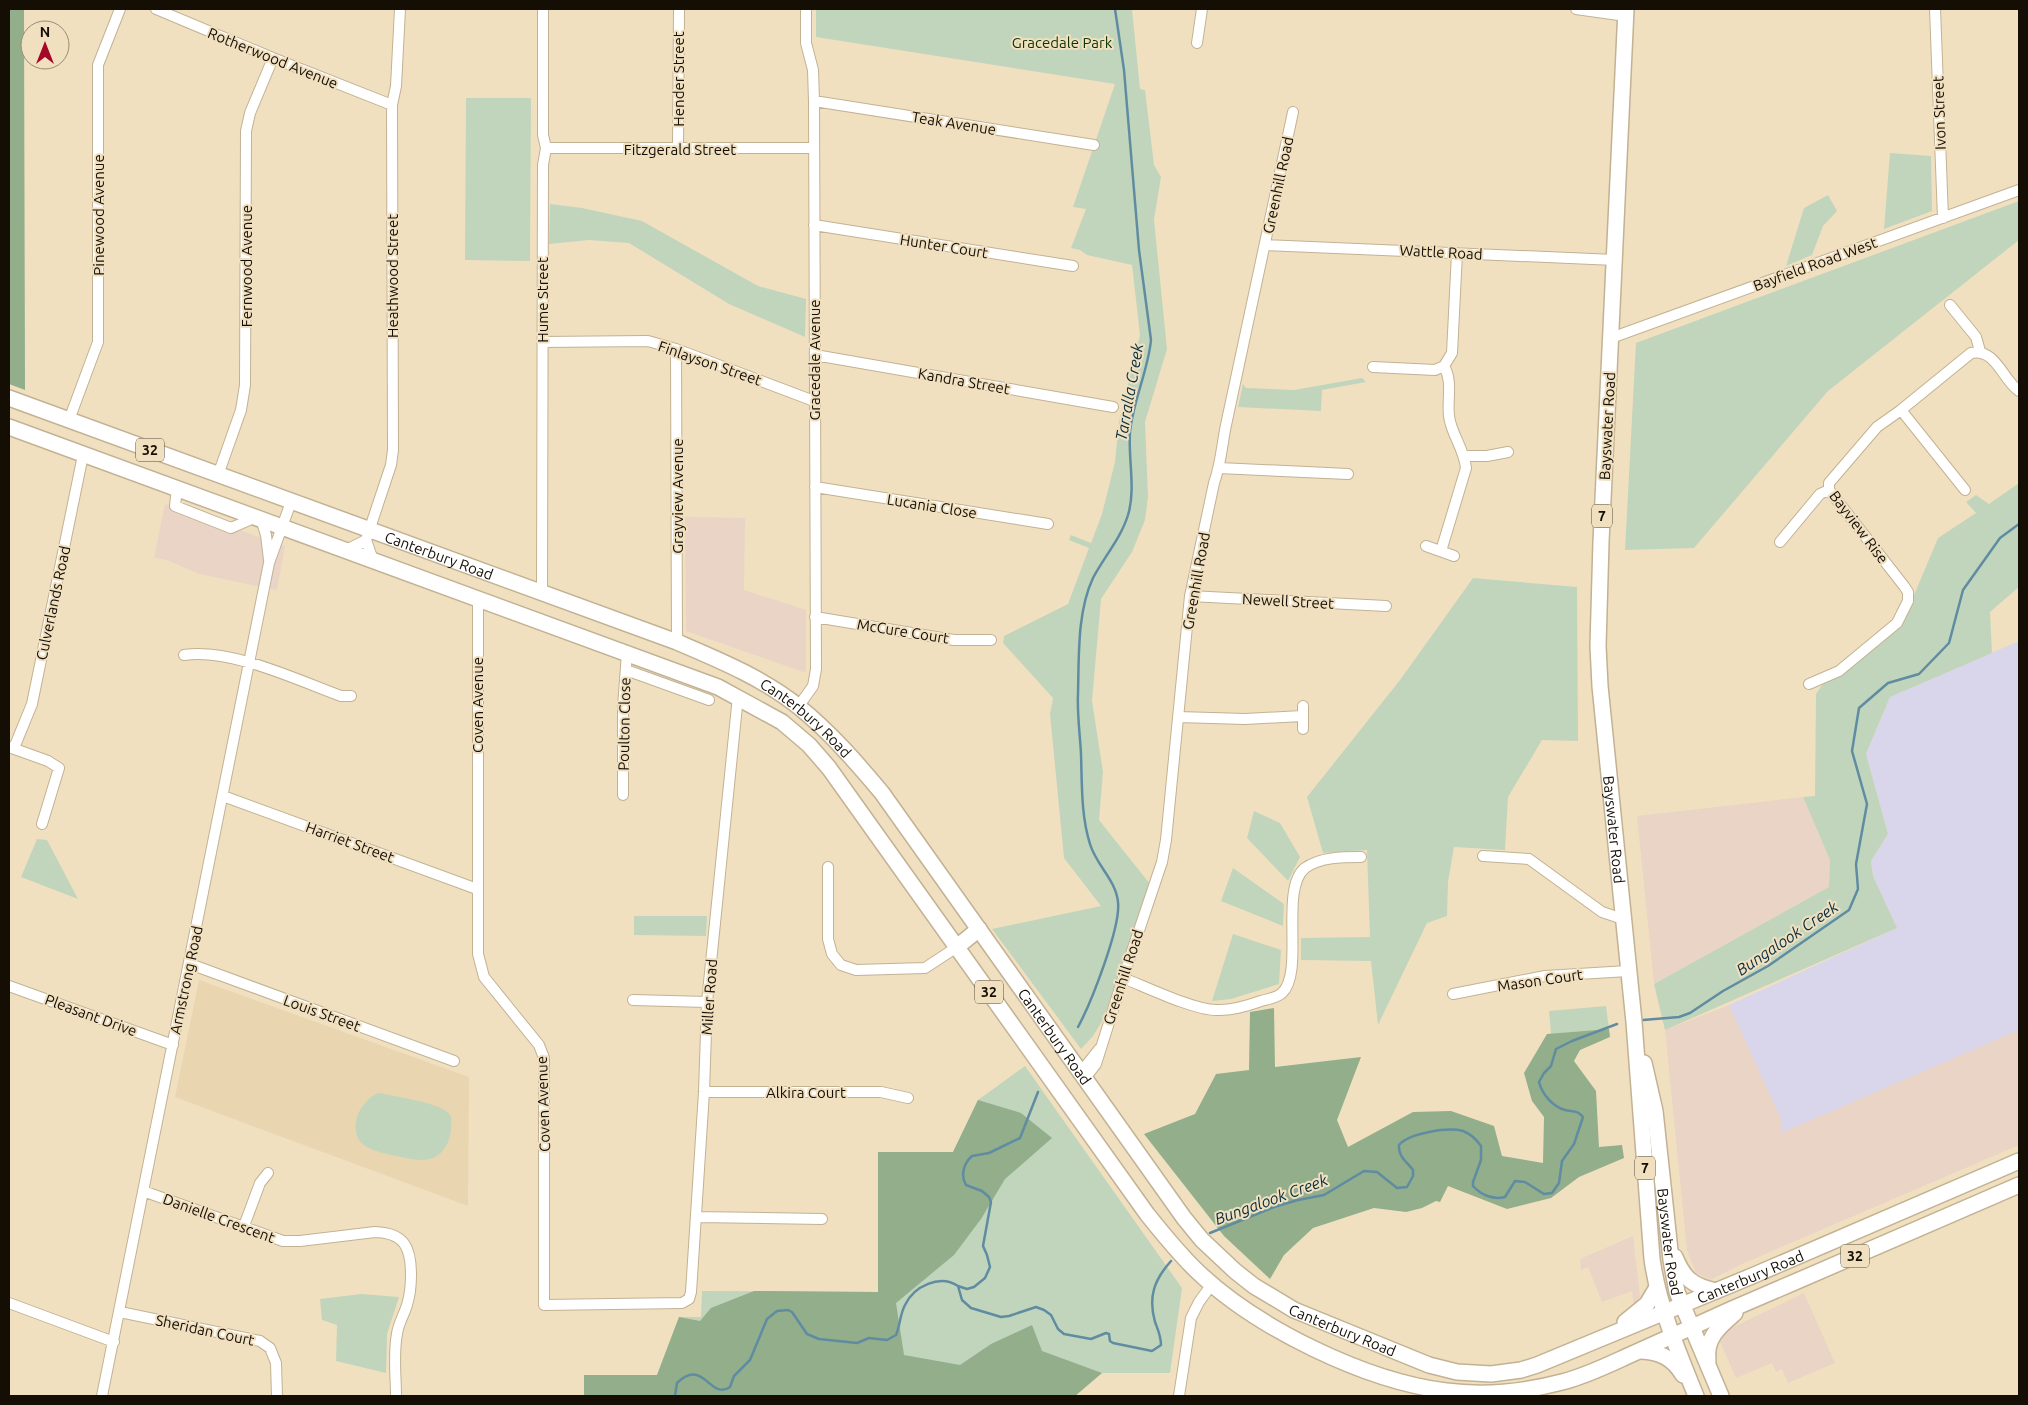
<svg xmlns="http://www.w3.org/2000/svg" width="2028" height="1405" viewBox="0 0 2028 1405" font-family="Ubuntu,sans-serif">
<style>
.commercial{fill:#e9d4c6}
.industrial{fill:#d9d5ea}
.built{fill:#e9d5af}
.green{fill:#c1d5bc}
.forest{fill:#92ae8b}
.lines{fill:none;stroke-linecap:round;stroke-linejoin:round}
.stream{stroke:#608ca2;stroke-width:2.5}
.street-casing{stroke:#c2b293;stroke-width:12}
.primary-casing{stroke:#c2b293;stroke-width:18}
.street{stroke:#fff;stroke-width:10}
.primary{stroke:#fff;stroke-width:15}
.labels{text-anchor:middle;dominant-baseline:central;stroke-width:4;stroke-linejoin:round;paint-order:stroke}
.shield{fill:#f1e0c0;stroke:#564d3c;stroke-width:1}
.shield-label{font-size:14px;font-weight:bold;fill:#140e04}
.park-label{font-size:15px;fill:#0e3401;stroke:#f1e0c0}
.street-label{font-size:15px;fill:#140e04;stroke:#f1e0c0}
.water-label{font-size:16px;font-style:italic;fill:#052e3f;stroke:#f1e0c0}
</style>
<rect width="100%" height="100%" fill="#f1e0c0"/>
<path class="commercial" d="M165 504 285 546 277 590 199 574 167 560 154 558Z
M685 517 745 518 744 590 806 610V673L686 631Z
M1803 797 1830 860 1829 887 1654 984 1637 816Z
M1729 1005 1781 1119V1132L2019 1030V1145L1742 1264 1710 1280 1696 1273 1687 1250 1665 1030Z
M1633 1236 1640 1296 1634 1307 1632 1291 1602 1302 1588 1267 1581 1270 1580 1259Z
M1804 1293 1835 1363 1788 1383 1782 1369 1776 1372 1772 1363 1736 1378 1717 1335Z"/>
<path class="industrial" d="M2019 641V1030L1781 1133V1119L1729 1005 1897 928 1873 876 1871 861 1888 834 1866 754 1890 697Z"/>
<path class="built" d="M199 980 469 1077 468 1206 175 1097Z"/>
<path class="green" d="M816 9H1132L1140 89 1145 90 1154 165 1161 177 1154 220 1167 349 1145 422 1148 497 1145 520 1132 552 1101 599 1092 701 1103 772 1099 820 1150 884 1104 1018 1093 1036 1081 1049 992 929 1101 906 1064 858 1050 714 1053 698 1003 643 1004 636 1068 604 1089 548 1069 540 1071 535 1091 543 1102 514 1115 462 1119 421 1140 335 1132 265 1087 255 1080 250 1071 248 1086 209 1073 207 1115 84 816 37Z
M466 98H531L530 261 465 260Z
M1890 153 1931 156 1932 211 1884 229Z
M1828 195 1837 211 1823 226 1812 255 1786 266 1804 208Z
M2019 201V240L1828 391 1694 548 1625 550 1636 343Z
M550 204 582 208 642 221 758 286 806 299 805 337 729 304 629 243 589 240 549 244Z
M1362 378 1366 382 1322 390 1321 411 1238 407 1243 384 1246 388 1294 390Z
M2019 483V587L1990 612 1992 653 1890 697 1866 754 1888 834 1871 861 1873 876 1897 928 1665 1030 1654 984 1829 887 1830 860 1803 797 1815 796 1816 694 1822 685 1833 679 1901 626 1938 538 1976 513 1966 502 1976 495 1989 504Z
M1473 578 1577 587 1578 741 1542 740 1508 797 1505 850 1454 847 1448 882 1447 916 1427 923 1378 1025 1371 961 1301 960V938L1370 937 1367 850 1323 853 1307 797 1400 680Z
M1254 811 1280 823 1300 857 1288 881 1247 838Z
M37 839 47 840 78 899 21 877Z
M1233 868 1284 904 1283 926 1221 901Z
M634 916H707L706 936 634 935Z
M1233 934 1281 950 1279 984 1231 999 1212 1001Z
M1606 1006 1609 1029 1551 1034 1549 1011Z
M1025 1066 1182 1288 1170 1373H1102L1075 1396H584V1375H657L679 1317H701L702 1291 878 1292V1152H953L978 1100Z
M378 1093C392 1096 444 1103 450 1115 452 1119 451 1125 451 1130 450 1139 446 1150 437 1156 426 1163 409 1159 396 1156 387 1154 376 1152 367 1147 350 1138 354 1114 366 1102 369 1098 374 1095 378 1093Z
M361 1294 399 1297 387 1334 386 1373 336 1361 337 1325 322 1320 320 1299Z"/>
<path class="forest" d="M9 9H24L25 390 9 384Z
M1274 1008 1275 1067 1361 1057 1337 1120 1348 1147 1413 1112 1451 1111 1494 1126 1502 1156 1543 1163 1544 1117 1532 1101 1524 1073 1547 1034 1609 1029 1610 1037 1580 1050 1574 1061 1596 1091 1599 1147 1622 1145 1624 1158 1579 1177 1551 1198 1507 1209 1448 1186 1440 1202 1436 1201 1422 1208 1406 1212 1374 1208 1313 1228 1284 1255 1270 1279 1224 1236 1144 1134 1195 1114 1216 1074 1249 1070 1250 1012Z
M978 1100 1021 1113 1052 1138 1005 1179 981 1219 954 1255 896 1303 904 1355 960 1365 991 1344 1032 1325 1042 1351 1102 1373 1075 1396H584V1375H657L679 1317 700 1321 711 1308 754 1291 878 1292V1152H953Z"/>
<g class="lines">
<path class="stream" d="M1643 1020 1679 1017 1690 1013 1723 991 1768 966 1849 910 1858 889 1856 864 1867 804 1852 751 1859 708 1888 683 1919 674 1949 643 1963 590 2000 538 2019 524
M1078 1027C1091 1003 1121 927 1118 902 1116 880 1096 865 1090 844 1081 816 1082 784 1081 754 1080 734 1077 714 1078 694 1079 657 1077 612 1093 578 1104 557 1121 538 1128 515 1136 489 1128 459 1130 432 1133 401 1148 371 1151 340L1139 250 1124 70 1115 9
M1210 1233 1274 1207 1298 1200 1324 1195 1364 1171 1377 1172 1397 1188 1407 1187 1413 1176V1170C1407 1162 1398 1157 1399 1145 1409 1133 1448 1127 1463 1131 1471 1134 1476 1139 1481 1146V1160L1473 1182V1186C1481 1195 1493 1200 1505 1197L1515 1181 1525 1182 1544 1194 1552 1193 1559 1183 1562 1161 1574 1144 1583 1117C1578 1110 1572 1112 1565 1110 1553 1107 1542 1094 1539 1082L1544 1073 1551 1066 1556 1049 1572 1041 1617 1024
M958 1286 967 1289 974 1287 985 1278 990 1267 987 1255 983 1246 991 1202 989 1197 982 1191 966 1185C960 1175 964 1163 972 1156L989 1153 1020 1138 1038 1092
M675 1396 677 1383C704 1357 710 1401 730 1387L734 1376 750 1360 767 1319 777 1311 788 1310 792 1312 807 1334 819 1339 857 1343 869 1338 887 1340 896 1335C900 1326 900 1314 905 1305 914 1286 940 1274 958 1286L962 1300 971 1308 1001 1317 1009 1316 1036 1307 1044 1310 1051 1315 1058 1329 1064 1334 1091 1339 1106 1333 1109 1334 1110 1341 1113 1343 1152 1351 1161 1345C1161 1336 1158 1330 1155 1322 1148 1297 1154 1280 1171 1261"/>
<g class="street-casing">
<path id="street" d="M156 9 273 58 392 105
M1576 9 1626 16
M1935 9 1943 218
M1197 43 1202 9
M814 101 1094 145
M546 148H814
M678 149 679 9
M814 225 1073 266
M1266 245 1615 260
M1950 305 1976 337 1980 351
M1611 338 2019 190
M542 342 648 341 676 349 814 401
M676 349 677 642
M815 355 1113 407
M1373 367 1435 370 1444 366
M1901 410 1965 490
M69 420 98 342V65L120 9
M1465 456H1487L1508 452
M1219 468 1348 474
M218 475 241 410 245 385 246 131 250 113 273 58
M815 487 1048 524
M177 488 175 506 231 528 256 517
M261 519 266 535 269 560
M1780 542 1820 494 1829 490
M1426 546 1454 556
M346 550 366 540
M1441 551 1466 468C1464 448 1451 434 1449 416 1447 398 1453 382 1444 366L1452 353 1457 253
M373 560 366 540 391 465 393 450 392 105 396 86 400 9
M542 592 543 165 546 148 543 135V9
M1190 596 1386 606
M478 598V954L484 977 539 1045 544 1058V1305L682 1303 689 1299 691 1292 704 1092 707 1002 738 696
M815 617 954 640H991
M184 655C231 648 297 680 341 696H351
M626 670 709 700
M1809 684 1839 671 1897 623 1908 601V592L1904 586 1829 490V483L1877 427 1901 410 1971 353C1996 348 2002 379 2019 391
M1303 706V729
M798 707 813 686 816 669 814 101 813 70 806 43V9
M1178 717 1245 719 1302 716
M9 747 48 761 59 768 42 824
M14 748 32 704 83 455
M623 795V707L627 653
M223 796 477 889
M1483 856 1529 859 1602 912 1623 919
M828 867V939L832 954 841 965 856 970 925 968 957 947
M190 964 454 1061
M1123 978C1146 987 1194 1010 1216 1010 1231 1011 1247 1006 1261 1001 1268 999 1277 998 1282 993 1305 972 1279 889 1305 868 1320 857 1343 857 1361 857
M9 986 173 1045
M1453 994 1545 976 1628 971
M633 1000 707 1002
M1100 1048 1084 1068 1082 1075 1089 1073 1096 1064 1123 978 1162 862 1166 840 1190 596 1214 483C1221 464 1222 444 1226 425L1293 112
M704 1092H881L908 1098
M143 1191 283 1241H300L375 1232C405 1233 411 1248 411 1275 411 1285 410 1295 407 1305 404 1315 398 1324 397 1334 393 1354 396 1376 396 1396
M697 1217 822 1219
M244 1226 260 1183 268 1173
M9 1303 114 1342
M120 1312 260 1341 270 1348 276 1363 277 1396
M102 1396 269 563 291 502
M1179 1396 1191 1318 1199 1302 1212 1284"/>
</g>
<g class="primary-casing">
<g id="primary">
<path id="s1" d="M1626 9 1601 542 1598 646 1600 686 1634 1022 1652 1259C1659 1308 1678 1351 1696 1396"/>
<path id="s2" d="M9 398 677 642C719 660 763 678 799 707 830 732 856 762 882 793L1184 1218 1202 1240 1235 1271 1254 1286 1294 1310 1429 1365 1457 1372 1491 1374 1521 1370 1537 1365 1752 1276 2019 1161"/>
<path d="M9 427 718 687 782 722 809 745 829 768 1147 1214C1163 1234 1179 1254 1198 1272 1257 1328 1365 1381 1446 1391 1485 1396 1524 1392 1562 1382 1586 1376 1608 1365 1630 1355 1664 1340 1698 1324 1732 1309 1828 1268 1924 1226 2019 1185"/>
<path d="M957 947 979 929"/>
<path id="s3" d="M1644 1063 1655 1111 1671 1260 1677 1292 1721 1396"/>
<path d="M1675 1257C1684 1279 1693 1286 1716 1291"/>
<path d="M1625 1322 1647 1304 1656 1289"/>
<path d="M1641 1351C1660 1352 1673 1358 1683 1375"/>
<path d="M1708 1361C1705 1338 1719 1327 1735 1313"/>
</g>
</g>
<use href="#street" class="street"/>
<use href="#primary" class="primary"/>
</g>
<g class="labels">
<g class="shield">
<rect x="136" y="438.5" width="28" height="23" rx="4"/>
<rect x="1592" y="504.5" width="20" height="23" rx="4"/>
<rect x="975" y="980.5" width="28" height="23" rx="4"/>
<rect x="1635" y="1156.5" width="20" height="23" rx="4"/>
<rect x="1841" y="1244.5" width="28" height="23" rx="4"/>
</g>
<g class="shield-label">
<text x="150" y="450">32</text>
<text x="1602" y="516">7</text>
<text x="989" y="992">32</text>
<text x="1645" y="1168">7</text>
<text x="1855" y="1256">32</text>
</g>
<g class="park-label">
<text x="1062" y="42">Gracedale Park</text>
</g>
<g class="street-label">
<text transform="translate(273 58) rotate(22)">Rotherwood Avenue</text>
<text transform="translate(678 79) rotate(-90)">Hender Street</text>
<text transform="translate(1939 113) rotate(-92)">Ivon Street</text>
<text transform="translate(954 123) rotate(9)">Teak Avenue</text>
<text x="680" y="149">Fitzgerald Street</text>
<text transform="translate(1278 185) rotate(-78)">Greenhill Road</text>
<text transform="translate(98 215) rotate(-90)">Pinewood Avenue</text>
<text transform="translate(944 246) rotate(9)">Hunter Court</text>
<text transform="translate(1441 252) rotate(3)">Wattle Road</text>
<text transform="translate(1815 264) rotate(-20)">Bayfield Road West</text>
<text transform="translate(246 266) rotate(-90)">Fernwood Avenue</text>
<text transform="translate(392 276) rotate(-90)">Heathwood Street</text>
<text transform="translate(542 300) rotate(-90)">Hume Street</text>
<text transform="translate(814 360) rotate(-90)">Gracedale Avenue</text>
<text transform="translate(710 363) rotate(19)">Finlayson Street</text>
<text transform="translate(964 381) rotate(10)">Kandra Street</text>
<text transform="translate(1607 426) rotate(-87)">Bayswater Road</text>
<text transform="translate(677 496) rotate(-90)">Grayview Avenue</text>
<text transform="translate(932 506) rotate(9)">Lucania Close</text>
<text transform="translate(1859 527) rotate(53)">Bayview Rise</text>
<text stroke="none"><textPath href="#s2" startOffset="458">Canterbury Road</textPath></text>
<text transform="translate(1196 581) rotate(-80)">Greenhill Road</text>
<text transform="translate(1288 601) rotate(3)">Newell Street</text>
<text transform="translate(53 603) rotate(-78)">Culverlands Road</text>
<text transform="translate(903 631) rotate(9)">McCure Court</text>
<text transform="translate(477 705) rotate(-90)">Coven Avenue</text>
<text stroke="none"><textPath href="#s2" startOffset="862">Canterbury Road</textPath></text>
<text transform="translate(624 724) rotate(-89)">Poulton Close</text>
<text stroke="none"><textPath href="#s1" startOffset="822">Bayswater Road</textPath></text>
<text transform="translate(350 842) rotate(20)">Harriet Street</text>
<text transform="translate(1123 977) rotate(-72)">Greenhill Road</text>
<text transform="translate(186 980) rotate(-78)">Armstrong Road</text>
<text transform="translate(1540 980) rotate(-8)">Mason Court</text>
<text transform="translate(709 997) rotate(-86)">Miller Road</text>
<text transform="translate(322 1013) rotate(20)">Louis Street</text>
<text transform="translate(91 1015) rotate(20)">Pleasant Drive</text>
<text stroke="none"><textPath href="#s2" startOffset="1268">Canterbury Road</textPath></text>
<text x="806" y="1092">Alkira Court</text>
<text transform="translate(543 1104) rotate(-92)">Coven Avenue</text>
<text transform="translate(219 1218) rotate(20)">Danielle Crescent</text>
<text stroke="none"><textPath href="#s3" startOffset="181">Bayswater Road</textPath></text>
<text stroke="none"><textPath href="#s2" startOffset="2122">Canterbury Road</textPath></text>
<text stroke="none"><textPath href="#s2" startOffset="1688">Canterbury Road</textPath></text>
<text transform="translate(205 1330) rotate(12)">Sheridan Court</text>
</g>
<g class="water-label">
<text transform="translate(1129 392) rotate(-80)">Tarralla Creek</text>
<text transform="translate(1787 938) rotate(-34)">Bungalook Creek</text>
<text transform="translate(1271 1199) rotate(-20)">Bungalook Creek</text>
</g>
</g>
<rect width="2028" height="1405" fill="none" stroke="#140e04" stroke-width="20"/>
<g transform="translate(45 45)"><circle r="24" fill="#f1e0c0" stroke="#998c75"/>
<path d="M0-4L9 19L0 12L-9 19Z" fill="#a40824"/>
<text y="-8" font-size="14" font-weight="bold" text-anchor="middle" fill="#140e04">N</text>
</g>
</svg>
